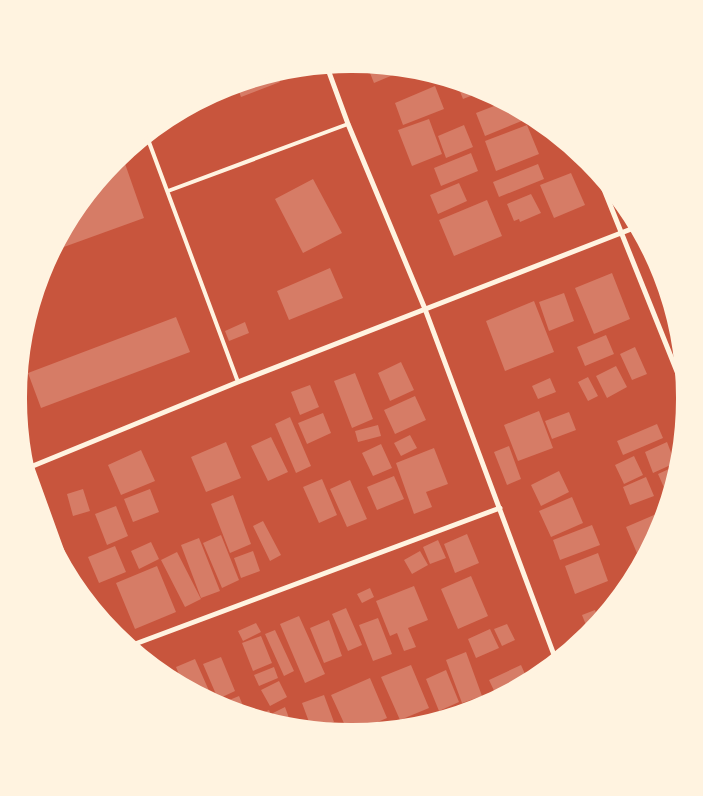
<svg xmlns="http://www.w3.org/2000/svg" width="703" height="796" viewBox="0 0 703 796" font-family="'Varela Round',sans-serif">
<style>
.building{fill:#d67c66}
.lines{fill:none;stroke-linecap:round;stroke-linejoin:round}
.service{stroke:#fff3e0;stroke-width:4}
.minor{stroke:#fff3e0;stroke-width:5}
.rim{fill:none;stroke:#fff3e0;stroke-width:6}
</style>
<rect width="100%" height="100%" fill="#c8553d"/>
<path class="building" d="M366 63 412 67 374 83Z
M275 71 280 82 241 97 236 83Z
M455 79 481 87 486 90 463 99Z
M435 86 444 109 403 125 395 103Z
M507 101 519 108 524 120 485 136 476 113Z
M429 119 442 154 412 166 398 130Z
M464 125 473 147 446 158 438 136Z
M527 125 539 154 496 171 485 141Z
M471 153 478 171 441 186 434 168Z
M123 158 144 218 50 252 72 211 112 162Z
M538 164 544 179 499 197 493 182Z
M571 173 585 205 554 218 540 185Z
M313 179 342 233 303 253 275 199Z
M459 183 467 201 438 214 430 195Z
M531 194 541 213 520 222 519 219 514 221 507 204Z
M487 200 502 236 454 256 439 220Z
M330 268 343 298 289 320 277 291Z
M612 273 630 319 594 334 575 288Z
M564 293 574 321 549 331 539 302Z
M534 301 554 352 505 371 486 321Z
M176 317 190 352 41 408 28 373Z
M245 322 249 333 229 341 225 331Z
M606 335 614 354 585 366 577 347Z
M635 347 647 374 632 380 620 354Z
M401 362 414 390 390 401 378 373Z
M616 366 627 387 607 398 596 376Z
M355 373 373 419 352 428 334 381Z
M588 377 598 396 588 401 578 382Z
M550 378 556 392 538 399 532 386Z
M310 385 319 407 300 415 291 392Z
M415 396 426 420 395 434 384 410Z
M539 411 553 448 518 461 504 425Z
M569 412 576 430 552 439 545 421Z
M323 413 331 433 307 444 298 423Z
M290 417 311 466 296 473 275 424Z
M657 424 663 438 623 455 617 441Z
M378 425 381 436 358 442 355 431Z
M410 435 417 448 401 456 394 443Z
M271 437 288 472 268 481 251 446Z
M226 442 241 478 206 492 191 457Z
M667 442 675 463 653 473 645 452Z
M381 444 392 468 373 476 362 453Z
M509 446 521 479 507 485 494 452Z
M434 448 448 484 426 492 432 507 414 514 396 463Z
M141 450 155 481 121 495 108 465Z
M634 456 643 475 624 484 615 465Z
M682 463 674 488 666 492 658 474Z
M559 471 569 492 541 506 531 485Z
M394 476 404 499 377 510 367 487Z
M646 477 654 496 630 505 623 487Z
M322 479 337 515 319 523 303 487Z
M350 480 367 519 347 527 330 489Z
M83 489 90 511 73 516 67 494Z
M150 489 159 512 133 522 124 499Z
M233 495 251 544 230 553 211 504Z
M572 497 583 523 551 537 539 511Z
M116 506 128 536 107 545 95 514Z
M668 509 662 527 642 565 626 527Z
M263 521 281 555 270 561 253 526Z
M592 525 600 545 560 560 553 540Z
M467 534 479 563 455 573 444 544Z
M221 535 239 580 222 588 203 543Z
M199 538 220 591 201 598 181 545Z
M438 540 446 558 430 564 423 547Z
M151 542 159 559 139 569 131 551Z
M115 546 126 572 99 583 88 557Z
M253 551 260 571 241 578 234 558Z
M420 551 428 565 412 574 404 560Z
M177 552 201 599 185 607 161 560Z
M598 553 608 581 575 594 565 566Z
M157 566 176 612 135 629 116 583Z
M471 576 488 616 458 629 441 589Z
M414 586 428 620 408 628 416 647 404 651 397 633 390 636 376 601Z
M370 588 374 597 362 603 357 594Z
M623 595 620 599 610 611 606 602Z
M346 608 362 645 348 651 332 614Z
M595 610 600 623 590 635 582 615Z
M299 616 325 674 305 683 280 624Z
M378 618 392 654 373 661 359 625Z
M329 620 342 656 324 663 310 628Z
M256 623 261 632 243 641 238 631Z
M507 624 515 640 502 646 494 629Z
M490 629 499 648 476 658 468 639Z
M275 630 294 671 284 676 265 634Z
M261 636 272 663 253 671 242 643Z
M466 652 482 696 462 703 446 660Z
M221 657 235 691 218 699 203 664Z
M195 659 210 693 201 697 185 689 176 667Z
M411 665 429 708 400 720 381 677Z
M521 665 529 683 498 699 489 680Z
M274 667 278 678 259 686 254 675Z
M446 670 459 702 439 711 426 679Z
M370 678 387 718 349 734 331 695Z
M279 681 287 697 270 706 261 690Z
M324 695 334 722 312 730 302 703Z
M239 696 246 713 242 715 225 709 222 703Z
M285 707 293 729 278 726 273 713Z
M269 710 275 725 260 720 258 715Z
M389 723 392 731 377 732 376 729Z
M337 725 340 733 321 732Z"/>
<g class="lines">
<path class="service" d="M146 134 238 382
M168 191 348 124"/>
<path class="minor" d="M326 64 348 124 425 309 557 663
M595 167 688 399
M18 429 76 590
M23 470 238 382 639 226
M127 647 500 508"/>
</g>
<path d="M0 0H703V796H0ZM351 70H352A327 327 0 0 1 679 397V399A327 327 0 0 1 352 726H351A327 327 0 0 1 24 399V397A327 327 0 0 1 351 70Z" fill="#fff3e0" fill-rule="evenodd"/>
<path class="rim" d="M351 70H352A327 327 0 0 1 679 397V399A327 327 0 0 1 352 726H351A327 327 0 0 1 24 399V397A327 327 0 0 1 351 70Z"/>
</svg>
